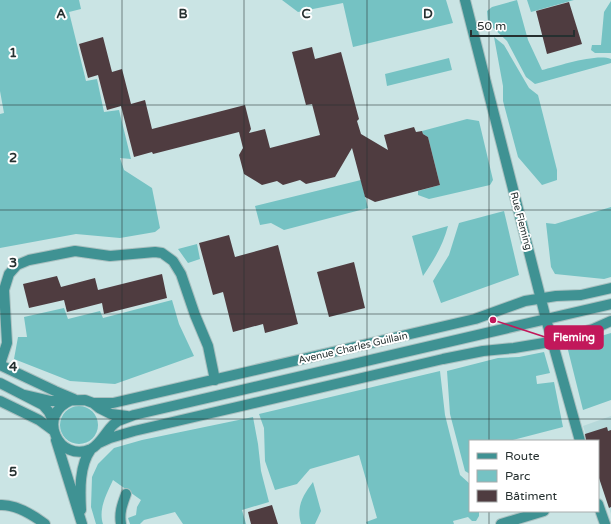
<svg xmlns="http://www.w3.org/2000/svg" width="611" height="524" viewBox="0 0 611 524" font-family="'Varela Round',sans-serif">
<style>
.built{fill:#b6d9da}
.green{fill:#75c2c3}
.building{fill:#4f3c40}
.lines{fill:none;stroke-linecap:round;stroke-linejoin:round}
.minor-casing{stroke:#a9c0c0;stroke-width:12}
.minor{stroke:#3f9293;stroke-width:10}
.grid{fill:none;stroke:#263030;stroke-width:1;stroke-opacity:0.55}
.labels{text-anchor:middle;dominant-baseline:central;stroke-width:4;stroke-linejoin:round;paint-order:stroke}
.street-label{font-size:10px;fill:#263030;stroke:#fff}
.grid-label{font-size:13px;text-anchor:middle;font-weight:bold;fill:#263030;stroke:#fff;stroke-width:4;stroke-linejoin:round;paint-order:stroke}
.leader{fill:none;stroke:#c2185b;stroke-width:1.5}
.callout-dot{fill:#c2185b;stroke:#fff;stroke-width:1.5}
.callout{fill:#c2185b;stroke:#c2185b;stroke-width:1.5}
.callout-label{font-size:11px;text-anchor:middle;font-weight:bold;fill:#fff}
</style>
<rect width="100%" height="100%" fill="#cae4e4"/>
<path class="built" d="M611 416V514L598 475V441H588L583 426Z"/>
<path class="green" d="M0 0H79L81 9 69 12 86 81 97 79 104 112 119 110 131 159 120 158 124 170 152 188 160 228 155 232 120 238 76 234 0 248V114L4 113 0 91Z
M282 0H446L453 23 353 47 343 3 298 12Z
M517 0 528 40 542 70C558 66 597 53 611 59V63L535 84 526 77 507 41 488 23 487 11 492 7Z
M527 0H574L531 12Z
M611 1V53H595L591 50 592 45H601L604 12Z
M494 37 504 45 529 88 538 95 557 170V180L542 185 518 157 503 101V86Z
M449 58 452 70 387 86 385 74Z
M467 119 479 121 493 180 490 185 429 199 418 195V191L440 185 428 137 423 134 422 131Z
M361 180 368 208 284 230 271 223 260 225 255 206Z
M611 207V277L604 279 555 274 551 267 546 223 555 224Z
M504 211 519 275 441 303 433 281 449 255 459 223Z
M448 226C443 245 434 260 423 276L412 236Z
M197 244 200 259 188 263 178 249Z
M172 300 179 324 194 356 115 384 70 381 14 359 18 337H27L24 317 64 308 68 319 100 311 103 318Z
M611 333V400L583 410 567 346Z
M544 352 550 373 536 376 537 384 554 382 563 427 509 441H470V474L465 471 450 414 447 371 498 358 519 357Z
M440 371 445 415 460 475 470 484V511H479V516L476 521H472L468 517 453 521 454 524H367L366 522 377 518 359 455 310 469 297 484 275 490 265 461 264 428 259 414Z
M60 425a19 19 0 1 1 38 0a19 19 0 1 1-38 0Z
M253 417 258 444 261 471 269 502 242 510 246 524H183L175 512 144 520 140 524H130L128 518 136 515 137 507 141 500 113 480C107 493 98 509 103 524H96L91 507 92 477 98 464 114 448 142 440Z
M313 482 321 511 315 524H301C296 507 303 495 313 482Z"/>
<path class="building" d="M569 2 582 44 547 54 536 11Z
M103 37 112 72 122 69 131 104 145 100 152 129 245 105 251 129 249 133 265 129 270 148 320 135 312 104 306 105 292 52 312 47 315 59 341 52 359 119 357 121 361 134 388 150 384 135 414 127 416 132 422 131 423 134 428 137 440 185 375 202 365 197 352 148 335 177 306 184 300 180 283 185 277 181 262 185 244 174 239 155 243 148 239 132 153 154 152 152 134 157 121 106 107 110 98 75 88 78 79 44Z
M229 235 235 257 278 245 298 324 265 333 263 324 233 332 223 292 213 295 199 243Z
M354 262 365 308 329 317 317 272Z
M162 274 167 298 104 314 102 303 67 312 64 300 29 308 23 284 57 276 61 287 95 278 98 290Z
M607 427 608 431 611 430V507L609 508 598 475V441H586L585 434Z
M272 505 278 524H251L248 512Z"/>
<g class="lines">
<g class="minor-casing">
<path id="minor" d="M465 0 546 319 580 441
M0 364 7 343 4 290 9 274 17 265 29 260 75 251 110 256 155 252 162 253 173 261 181 274 195 315 208 346 215 380
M0 365 55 391 74 399
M0 383 43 405 49 412 53 421
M25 395 51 401 85 400 93 403 99 408 111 414 127 416
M72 400C35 414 59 464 91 449 101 444 106 431 114 424L118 421 134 415 611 304
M0 401 39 420 54 431
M93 403H113L475 319 525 301 556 296 581 295 611 288
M56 440 82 524
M99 443 110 438 134 431 443 359 483 351 514 348 544 343 593 329 611 321
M598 504 605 524
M0 505C16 504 33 515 45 524
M81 510C80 490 79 466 91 449
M121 524C119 513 122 505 126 494
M501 524 544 511"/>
</g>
<use href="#minor" class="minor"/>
</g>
<path class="grid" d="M122 0V524M244 0V524M367 0V524M489 0V441M0 105H611M0 210H611M0 314H611M0 419H611M489 511V524"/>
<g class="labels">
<g class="street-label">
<text transform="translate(521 221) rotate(75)">Rue Fleming</text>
<text transform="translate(353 348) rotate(-13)">Avenue Charles Guillain</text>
</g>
</g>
<g class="grid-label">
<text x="61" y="18">A</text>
<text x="183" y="18">B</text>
<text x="306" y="18">C</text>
<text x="428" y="18">D</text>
<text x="13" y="57">1</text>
<text x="13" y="162">2</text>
<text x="13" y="267">3</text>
<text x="13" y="371">4</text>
<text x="13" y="476">5</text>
</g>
<path class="leader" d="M493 320L545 337"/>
<circle class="callout-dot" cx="493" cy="320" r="4"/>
<rect class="callout" x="545" y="326" width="58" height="23" rx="4"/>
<g class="callout-label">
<text x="574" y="341">Fleming</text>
</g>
<rect x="469" y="440" width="130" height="72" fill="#ffffff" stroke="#a8acac"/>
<rect x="477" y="453" width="20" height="6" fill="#3f9293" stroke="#a8acac"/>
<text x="505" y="460" font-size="12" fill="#263030">Route</text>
<rect x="477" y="470" width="20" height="12" fill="#75c2c3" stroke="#a8acac"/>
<text x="505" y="480" font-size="12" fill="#263030">Parc</text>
<rect x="477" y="490" width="20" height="12" fill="#4f3c40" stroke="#a8acac"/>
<text x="505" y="500" font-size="12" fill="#263030">Bâtiment</text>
<path d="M471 30v6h103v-6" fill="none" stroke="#263030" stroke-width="2"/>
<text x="477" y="30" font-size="12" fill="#263030" stroke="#ffffff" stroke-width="3" paint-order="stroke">50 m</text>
</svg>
